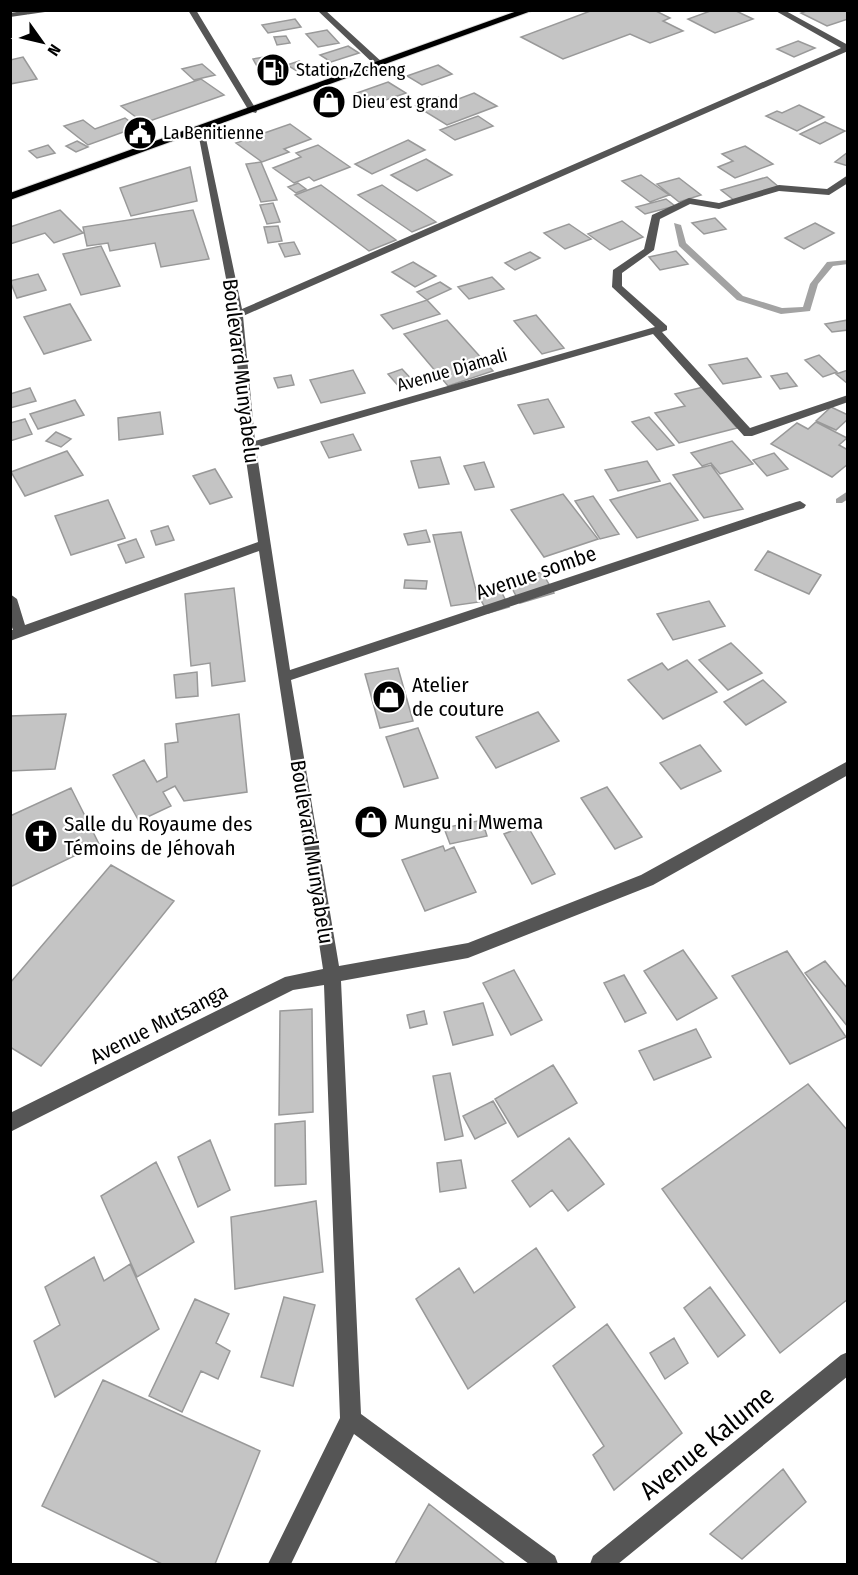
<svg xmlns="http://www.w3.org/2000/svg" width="858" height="1575" viewBox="0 0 858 1575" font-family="'Fira Sans Condensed',sans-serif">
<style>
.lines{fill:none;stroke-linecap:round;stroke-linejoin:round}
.stream{fill:#a3a3a3;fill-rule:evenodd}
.building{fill:#c4c4c4;stroke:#999;stroke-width:1.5}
.highway-casing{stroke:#dbdbdb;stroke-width:2}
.minor{fill:#555;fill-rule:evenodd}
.highway{fill:#000;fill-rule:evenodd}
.labels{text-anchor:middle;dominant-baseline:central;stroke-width:4.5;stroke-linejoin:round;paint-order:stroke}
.far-poi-label{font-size:18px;fill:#000;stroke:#fff;text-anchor:start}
.far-street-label{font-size:18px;fill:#000;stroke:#fff}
.street-label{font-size:21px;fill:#000;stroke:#fff}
.poi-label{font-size:21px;fill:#000;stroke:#fff;text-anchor:start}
.near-street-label{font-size:26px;fill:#000;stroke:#fff}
</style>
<rect width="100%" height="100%" fill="#fff"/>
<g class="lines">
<path class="stream" d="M674 223 681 225 686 243 743 296 782 308 803 307 810 284 827 262 848 260V264L833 266 818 284 810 311 781 314 737 300 679 246Z
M848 491V499L842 503H836V499Z"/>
</g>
<path class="building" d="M593 10H654L670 18 663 21 683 31 650 43 630 34 563 59 521 37Z
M713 10H734L753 19 715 33 688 19Z
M809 10H848V19L827 26 801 13Z
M295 19 301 27 268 33 262 25Z
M327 30 339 43 318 47 306 34Z
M286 36 290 43 277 45 274 37Z
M798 41 815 48 794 57 777 49Z
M348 46 359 53 331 62 320 55Z
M270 56 276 65 258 68 253 59Z
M23 57 37 79 10 84V60Z
M299 61 313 69 300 73 287 65Z
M202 64 215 75 194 80 182 69Z
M438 65 452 74 422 85 407 76Z
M201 79 224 95 144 123 121 106Z
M388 82 406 93 374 104 357 93Z
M474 93 497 106 447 125 416 106 439 97 448 103Z
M799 105 824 117 797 131 766 116 777 111 782 113Z
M478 116 493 126 455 140 440 130Z
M125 118 137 127 88 145 64 126 83 120 95 129Z
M825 122 845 131 820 144 800 134Z
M290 124 311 139 284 149 289 152 262 162 236 143Z
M408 140 425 150 372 174 355 164Z
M77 141 88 147 76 152 66 146Z
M48 145 55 153 37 158 29 151Z
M318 145 350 167 314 181 309 177 294 183 273 168 301 157 296 153Z
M745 146 773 164 735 178 718 167 733 161 722 154Z
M848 152V166L835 162Z
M426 159 452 175 417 191 391 175Z
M261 162 277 200 261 202 246 164Z
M190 167 197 201 131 216 120 188Z
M641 175 669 195 650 202 622 181Z
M767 177 780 188 735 201 721 190Z
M679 178 701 195 679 202 657 184Z
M298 183 306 189 296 193 288 187Z
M321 185 396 240 369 251 295 195Z
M382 185 436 222 412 232 358 195Z
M666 199 675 206 645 214 636 207Z
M273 203 280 222 267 224 260 205Z
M60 210 83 233 54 243 45 233 10 244V227Z
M193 210 209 259 161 267 155 243 110 251 108 243 87 246 83 227Z
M715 218 726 229 704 234 692 223Z
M622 221 643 237 610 250 588 234Z
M815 223 834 233 804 249 785 238Z
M569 224 591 239 565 249 544 233Z
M278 226 282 241 268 243 264 227Z
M294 242 300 254 285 257 279 244Z
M101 246 120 286 81 295 63 254Z
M676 251 688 264 660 270 649 257Z
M530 252 540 258 515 270 505 263Z
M413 262 436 276 415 287 392 272Z
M38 274 46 290 17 298 10 281Z
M492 277 504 289 469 299 458 287Z
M440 282 451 289 427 300 417 292Z
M427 300 440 314 393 329 381 315Z
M70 304 91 340 44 354 24 317Z
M536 315 564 348 542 354 514 321Z
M447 320 493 371 448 386 404 334Z
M848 320V330L832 332 825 324Z
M819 355 837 372 823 377 805 360Z
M747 358 761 377 723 384 709 365Z
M402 369 415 383 400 388 388 374Z
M353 370 365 393 321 403 310 380Z
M848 370V384L836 374Z
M787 373 797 386 780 389 771 376Z
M291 375 294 385 278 388 274 378Z
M703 387 737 428 679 443 655 413 685 406 675 394Z
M30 388 36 401 10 408V394Z
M548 399 564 427 534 434 518 405Z
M75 400 84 415 38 429 30 414Z
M831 407 848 415V419L836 430 816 421Z
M160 412 163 434 119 440 118 418Z
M649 417 674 445 657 450 632 422Z
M25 419 32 434 10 441V423Z
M816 422 847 438 839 445 848 450V464L832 477 771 444 797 423 808 429Z
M56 432 71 439 61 447 46 441Z
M353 434 361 450 329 458 321 442Z
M732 441 753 464 720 474 711 463 702 466 691 453Z
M67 451 83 475 25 496 11 472Z
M774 453 788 469 767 476 753 460Z
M440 457 449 484 419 488 411 461Z
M647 461 660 481 618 491 605 470Z
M484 462 494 487 475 490 464 466Z
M711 465 743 509 704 518 673 475Z
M215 469 232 497 210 504 193 476Z
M670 483 698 520 637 538 610 500Z
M563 494 598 539 544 557 511 510Z
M593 496 619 534 600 539 575 501Z
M108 500 125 538 71 555 55 516Z
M168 526 174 540 156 545 151 531Z
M426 530 430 542 408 545 404 534Z
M461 532 479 602 451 606 433 535Z
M136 539 144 557 126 563 118 545Z
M768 551 821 575 809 594 755 570Z
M542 572 554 593 520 603 508 581Z
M405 580 427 581 426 589 404 588Z
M234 588 245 681 212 686 210 663 191 666 185 594Z
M500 589 509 607 488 613 478 595Z
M709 601 725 626 673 640 657 614Z
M731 643 762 673 728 690 699 660Z
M687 660 717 692 663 719 628 680 662 663 668 670Z
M398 668 413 721 380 728 365 674Z
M197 672 198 696 176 698 174 675Z
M763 680 786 702 746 725 724 702Z
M538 712 559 741 496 768 476 737Z
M66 714 55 769 10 771V716Z
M239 714 247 792 184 801 175 786 163 792 171 806 139 821 113 775 144 760 157 782 167 777 165 744 178 742 176 724Z
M418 728 438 778 404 787 386 737Z
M700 745 721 771 681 789 660 763Z
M607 787 642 837 615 849 581 798Z
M71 788 99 844 10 887V816Z
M482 820 487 836 450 844 444 828Z
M527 825 555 874 532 884 504 834Z
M443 846 445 851 454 847 476 892 425 911 402 860Z
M111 865 174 901 41 1066 10 1047V983Z
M683 950 717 998 677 1020 644 971Z
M787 951 846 1037 790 1064 732 976Z
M825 961 848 989V1027L805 973Z
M514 970 542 1020 511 1035 483 983Z
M624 975 646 1013 625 1022 604 983Z
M483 1003 493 1035 453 1045 444 1012Z
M312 1009 313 1112 279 1115 280 1011Z
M424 1011 427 1024 410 1028 407 1015Z
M696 1029 711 1057 654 1080 639 1051Z
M553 1065 577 1103 518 1137 495 1099Z
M450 1073 463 1136 445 1140 433 1076Z
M808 1084 848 1131V1299L780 1353 662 1189Z
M493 1101 506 1123 475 1139 463 1116Z
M305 1121 306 1184 275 1186V1124Z
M569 1138 604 1184 568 1211 552 1190 530 1207 512 1181Z
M210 1140 230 1190 198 1207 178 1157Z
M461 1160 466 1188 440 1192 437 1163Z
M156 1162 194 1242 137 1277 101 1196Z
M316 1201 323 1272 235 1289 231 1217Z
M536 1248 575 1307 468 1389 416 1299 459 1268 474 1293Z
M94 1257 104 1281 130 1264 159 1329 55 1397 34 1341 60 1325 45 1287Z
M710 1287 745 1335 718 1357 684 1308Z
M284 1297 315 1305 293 1386 261 1377Z
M195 1299 229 1314 216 1343 230 1351 218 1379 201 1371 182 1412 149 1396Z
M607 1324 682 1433 614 1490 593 1455 604 1446 553 1366Z
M674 1338 688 1363 665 1379 650 1353Z
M103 1380 260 1451 215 1564H162L42 1506Z
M783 1469 806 1502 742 1559 710 1534Z
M429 1504 505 1564H395Z"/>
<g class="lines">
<g class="highway-casing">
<path id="highway" d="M520 10H534L10 200V193Z"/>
</g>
<path class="minor" d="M30 10H59L10 17V13Z
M188 10H196L257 111 256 113 249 111Z
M317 10H325L383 63V67H377Z
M774 10H784L848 45V51L243 316 255 441 655 327 612 287 613 270 644 249 652 215 689 198 719 203 779 185 827 189 848 175V183L829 195 779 191 719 209 690 204 660 219 654 250 622 273V286L667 326V330L662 332 750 428 848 395V402L752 436H744L653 334 256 448 290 670 796 502 800 501 806 505 804 508 291 680 339 966 468 943 641 875 848 761V775L653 885 468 958 341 981 361 1414 555 1556 558 1564H529L354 1434 291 1564H268L340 1418 324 985 293 990 10 1132V1113L285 977 323 969 259 551 10 641V630H13L10 622V594L17 599 25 625 258 542 244 446 233 315 197 127 204 129 242 309 841 48Z
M848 1352V1376L618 1564H590L593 1556 841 1355Z"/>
<use href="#highway" class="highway"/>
</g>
<defs>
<g id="fuel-disc" transform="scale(1.725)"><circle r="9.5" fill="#000" stroke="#fff"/><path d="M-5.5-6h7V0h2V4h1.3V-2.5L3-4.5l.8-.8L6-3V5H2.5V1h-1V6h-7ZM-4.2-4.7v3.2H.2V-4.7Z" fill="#fff"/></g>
<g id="shop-disc" transform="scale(1.725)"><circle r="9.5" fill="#000" stroke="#fff"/><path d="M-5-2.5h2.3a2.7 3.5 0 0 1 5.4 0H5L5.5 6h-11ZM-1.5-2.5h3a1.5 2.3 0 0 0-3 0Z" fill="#fff"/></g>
<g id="civic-disc" transform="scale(1.725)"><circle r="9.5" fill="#000" stroke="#fff"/><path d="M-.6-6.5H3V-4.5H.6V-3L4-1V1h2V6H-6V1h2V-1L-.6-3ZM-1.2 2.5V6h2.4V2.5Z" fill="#fff"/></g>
<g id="church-disc" transform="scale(1.725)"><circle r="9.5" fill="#000" stroke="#fff"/><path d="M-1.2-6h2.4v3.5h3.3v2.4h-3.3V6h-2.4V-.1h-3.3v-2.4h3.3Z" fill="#fff"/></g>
</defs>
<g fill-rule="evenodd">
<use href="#fuel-disc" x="273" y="70"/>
<use href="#shop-disc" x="329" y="102"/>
<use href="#civic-disc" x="140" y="133"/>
<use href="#shop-disc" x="389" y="697"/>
<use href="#shop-disc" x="371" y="822"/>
<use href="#church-disc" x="41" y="836"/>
</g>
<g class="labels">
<g class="far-poi-label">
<text x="296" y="70">Station Zcheng</text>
<text x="352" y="102">Dieu est grand</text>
<text x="163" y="133">La Benitienne</text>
</g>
<g class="far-street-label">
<text transform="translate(452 370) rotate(-16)">Avenue Djamali</text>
</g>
<g class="street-label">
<text transform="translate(241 371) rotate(83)">Boulevard Munyabelu</text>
<text transform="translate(536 573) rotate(-19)">Avenue sombe</text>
<text transform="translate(312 852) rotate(81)">Boulevard Munyabelu</text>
<text transform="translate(159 1024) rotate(-27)">Avenue Mutsanga</text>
</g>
<g class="poi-label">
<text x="412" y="685">Atelier<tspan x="412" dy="24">de couture</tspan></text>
<text x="394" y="822">Mungu ni Mwema</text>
<text x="64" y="824">Salle du Royaume des<tspan x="64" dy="24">Témoins de Jéhovah</tspan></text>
</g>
<g class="near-street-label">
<text transform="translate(707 1443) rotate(-39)">Avenue Kalume</text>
</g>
</g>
<rect width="858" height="1575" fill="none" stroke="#000000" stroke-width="24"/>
<g transform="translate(42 42) rotate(124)" stroke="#ffffff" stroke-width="4.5" paint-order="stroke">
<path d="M0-4.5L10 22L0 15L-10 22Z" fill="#000000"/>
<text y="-9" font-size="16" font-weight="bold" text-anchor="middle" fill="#000000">N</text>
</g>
</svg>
